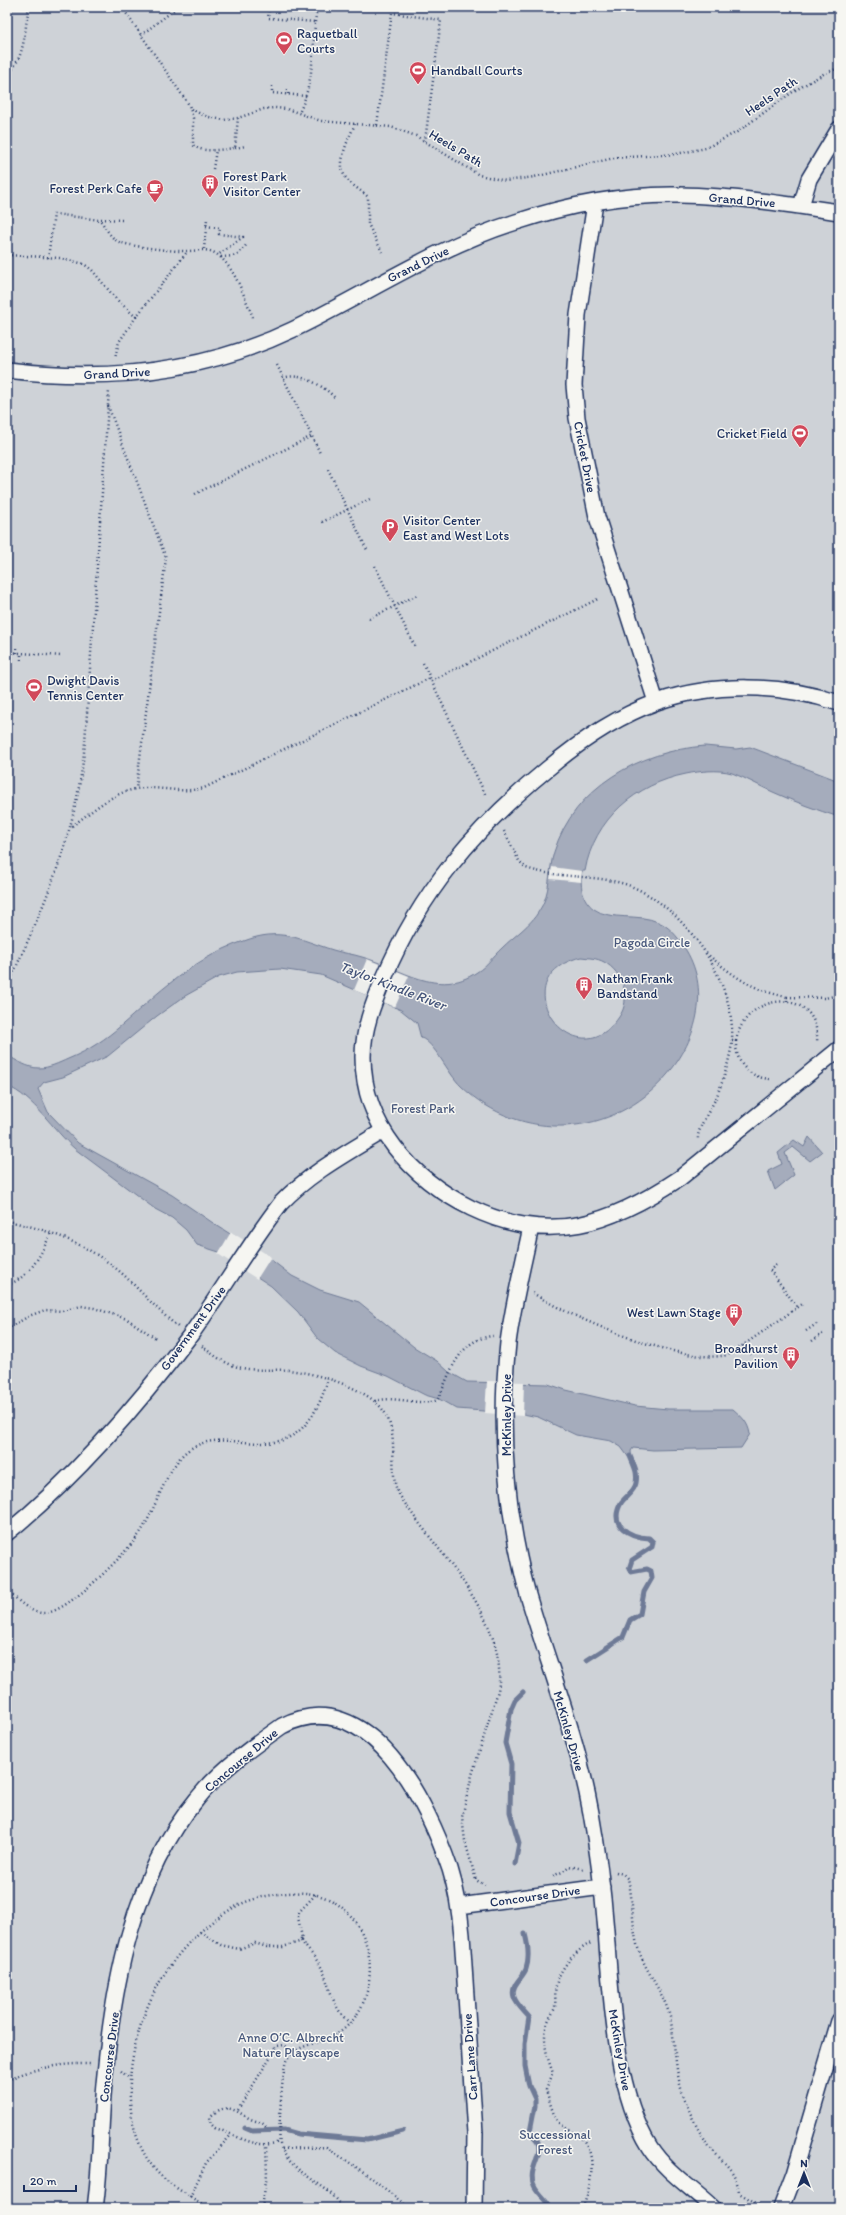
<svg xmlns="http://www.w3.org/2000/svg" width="846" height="2215" viewBox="0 0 846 2215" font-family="Itim,sans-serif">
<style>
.green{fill:#ced2d7;stroke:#74809a}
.water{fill:#a5acbc;stroke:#6e7a96;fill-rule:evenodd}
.pier{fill:#edeeec}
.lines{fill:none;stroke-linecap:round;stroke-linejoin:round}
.stream{stroke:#6e7a96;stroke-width:5}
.street-casing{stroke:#1b2f5e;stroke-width:18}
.path{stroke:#1b2f5e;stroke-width:2.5;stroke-dasharray:1 3;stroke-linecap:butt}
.street{stroke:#f6f6f2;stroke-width:15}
.labels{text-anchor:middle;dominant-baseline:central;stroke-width:3;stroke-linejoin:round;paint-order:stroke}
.poi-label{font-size:13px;fill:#1b2f5e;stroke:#f6f6f2;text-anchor:start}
.street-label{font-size:13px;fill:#1b2f5e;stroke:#f6f6f2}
.park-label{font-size:13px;fill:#48587c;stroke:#f6f6f2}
.water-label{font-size:14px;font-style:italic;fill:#44547a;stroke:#f6f6f2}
</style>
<rect width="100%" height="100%" fill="#edeeec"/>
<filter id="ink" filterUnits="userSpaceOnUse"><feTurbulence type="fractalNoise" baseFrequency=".025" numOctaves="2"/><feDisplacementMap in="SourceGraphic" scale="8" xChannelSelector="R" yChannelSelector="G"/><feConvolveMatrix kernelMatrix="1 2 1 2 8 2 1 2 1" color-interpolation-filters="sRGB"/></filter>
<g filter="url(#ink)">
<path class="green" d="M7 7H839V2208H7Z"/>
<path class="water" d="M705 746 736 749 750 747 839 781V817C817 810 795 802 773 792 759 786 746 778 732 773 717 769 701 771 686 774 636 784 594 819 585 871H582C580 885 581 899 594 909 610 921 639 913 658 922 669 926 678 937 684 947 711 988 698 1039 667 1075 614 1138 521 1144 461 1086 448 1074 434 1042 421 1038L417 1023 401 1010 321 975 280 969 237 972 219 977 185 996 157 1016 108 1056 63 1077 44 1082 38 1089 48 1112 78 1143 172 1195 216 1225 270 1259 292 1276 320 1290 359 1302 414 1347 437 1361 449 1372 467 1382 548 1384 566 1390 635 1406 668 1409H733C742 1417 748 1422 750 1434L741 1448 653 1450 633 1448 631 1451 632 1462 621 1447 611 1441 576 1435 538 1417 523 1414 457 1409 439 1399 425 1395 388 1376 361 1366 335 1353 318 1339 298 1312 271 1286 219 1252 197 1245 186 1230 172 1218 155 1209 75 1149C53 1130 34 1097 7 1086V1055C17 1061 28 1068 39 1068 49 1068 59 1063 68 1059 112 1041 133 1012 169 984 191 966 217 950 244 941 281 927 298 939 333 950 342 953 353 954 362 957 401 968 438 999 477 972 487 966 493 956 502 948 514 936 531 925 539 911 551 894 548 871 554 852 574 787 639 751 705 746ZM581 957C589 958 597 958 604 962 623 972 632 999 619 1017 575 1082 498 978 581 957Z
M809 1137 822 1152 810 1161 793 1147 785 1153 794 1175 775 1190 768 1171 782 1164 778 1153 794 1140 804 1147Z"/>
<path class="pier" d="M552 867 582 871 581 882 550 879Z
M367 959 409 976 395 1007 354 990Z
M231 1232 271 1257 257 1279 218 1254Z
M487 1381 524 1382 523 1416 485 1413Z"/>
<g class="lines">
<path class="stream" d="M587 1660 623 1637 630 1620 640 1614 644 1592 652 1578 651 1571 647 1569 631 1572 629 1569 632 1560 652 1547 653 1542 649 1538C630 1537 608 1526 621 1503 625 1497 635 1491 636 1483 638 1472 634 1466 630 1456
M515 1864 519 1843 510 1812 511 1764 505 1743 511 1709 515 1700 523 1692
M525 1934C528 1945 530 1957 526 1969 523 1978 510 1985 514 1997 516 2004 524 2011 529 2017L525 2044V2066L529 2086 535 2099V2106L530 2132C532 2135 536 2138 538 2142 543 2156 527 2170 534 2185 537 2193 547 2199 551 2208
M245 2128 252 2131 284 2130 298 2134 367 2140 403 2131"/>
<g class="street-casing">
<path id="street" d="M595 203 578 315 574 385 577 418 597 517 656 702
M801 206 809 179 839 129
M7 370C105 382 202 373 292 330 367 294 436 247 516 222 567 205 624 194 679 195 733 196 786 204 839 212
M839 703C781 684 715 682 657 702 615 717 579 742 546 770 474 829 420 893 384 978 373 1004 363 1029 363 1057 363 1126 412 1179 471 1208 550 1246 611 1224 680 1178L839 1049
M531 1227C523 1265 513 1304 508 1343 499 1427 506 1513 528 1595 549 1667 578 1739 591 1813 598 1852 603 1892 606 1931 611 1995 615 2092 650 2147 666 2172 692 2188 713 2208
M7 1533C77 1476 138 1405 192 1333 223 1290 249 1244 281 1203 311 1172 347 1153 383 1131
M459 1906 602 1887
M95 2208C101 2167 100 2126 104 2084 113 1985 132 1877 197 1799 220 1770 252 1747 282 1726 369 1681 428 1804 450 1869 457 1891 460 1913 462 1935L475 2133 474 2208
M781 2208 794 2174 839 2021"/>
</g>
<path class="path" d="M122 7 189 105 193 118V145C203 154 223 149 235 148L238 118
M269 7 268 18 315 22C313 54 313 84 299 113
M315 22 317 7
M141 35 178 7
M7 75C26 57 24 31 29 7
M272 86V93L306 96
M288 94V88
M191 109 205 116 223 120 238 118 264 109 275 108 287 109 321 121 391 127 416 136 479 175 506 181 534 177 614 158 676 154 706 148 737 132 794 91 825 73 839 68
M355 124C349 138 335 164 346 178 352 186 361 190 368 197V224L382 252
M377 125 392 13 441 20 425 141
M235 148 246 146
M213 169 216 150
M101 219 123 220
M206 226 220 228 219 234 243 237 218 255
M204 249 207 219
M7 255 61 258 84 264 92 270 116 299 136 317 119 342 115 358
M221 257C237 256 238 256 247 244
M48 258 54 214 100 220C105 226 110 237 117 241 125 246 177 252 187 251 199 251 208 247 219 256 236 270 244 297 253 317
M136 317 187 252
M277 365 320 453
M283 378C300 372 323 385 335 398
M108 406 166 558 136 789
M328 469 367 550
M195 494 312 436
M322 522 372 498
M375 566 415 647
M369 619 419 594
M7 652 61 656
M17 653V645
M21 660V653
M423 663 486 796
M431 681 598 599
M72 826C97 808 116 788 148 788 167 788 185 793 204 788L430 678
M504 831 519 861 526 868C559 879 595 874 628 885 685 906 741 987 731 1049 728 1064 724 1078 718 1093 714 1105 697 1127 698 1139
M706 953C733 976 752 990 787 997
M7 987C45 904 77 834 85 742L109 390
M787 1001V997L825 998 839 995
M732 1041H736C745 990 821 986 817 1043
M736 1041C735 1063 749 1078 771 1079
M7 1221C52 1230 94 1247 127 1278 144 1295 160 1312 178 1327
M776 1265 770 1270 797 1307
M7 1285C31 1277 41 1254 51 1233
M533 1293C566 1316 695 1371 732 1353L804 1303
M7 1329 29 1316 45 1310 62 1311 81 1306 94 1308 127 1319 157 1339
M806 1331 818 1323
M812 1341 825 1332
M744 1345 751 1355
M202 1346C214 1356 227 1365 242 1368 257 1371 273 1369 288 1370 316 1373 370 1388 385 1413 399 1437 389 1466 397 1491 432 1549 510 1616 498 1691L472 1775 462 1817 465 1841 476 1880 485 1885
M375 1401C394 1395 424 1407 437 1400 441 1395 443 1387 446 1381 455 1359 467 1338 493 1336
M7 1590C17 1599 30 1614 45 1613 69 1612 129 1551 142 1530 156 1507 163 1479 180 1458 223 1408 294 1494 328 1379
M616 1872 623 1874 628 1879C634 1902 631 1928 639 1951 647 1974 664 1993 670 2017 676 2045 674 2073 685 2100 691 2116 699 2133 709 2146 723 2164 736 2168 739 2193L765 2208
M553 1876 562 1872 569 1866 583 1869
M200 1932 221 1945 239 1949 255 1943 267 1947H283L299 1942 302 1938 298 1917 299 1912 316 1894
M301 1941C308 1950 319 1961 323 1971 331 1990 333 2009 350 2023
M121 2071 129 2078
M7 2080C34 2068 61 2063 90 2064
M238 2110 277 2046 284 2045 294 2052
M266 2127C263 2122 258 2122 253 2120 238 2114 228 2099 210 2117L211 2124 215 2128C237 2135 256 2150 279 2142
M282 2149 326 2147 368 2175 409 2208
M190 2197 206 2163 231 2135
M208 2208C188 2194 164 2184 150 2163 111 2107 134 2014 172 1963 189 1940 212 1919 237 1906 250 1899 265 1896 279 1894 306 1890 331 1894 350 1915 380 1948 376 2010 337 2034 321 2044 299 2043 287 2059 282 2066 278 2135 280 2144 289 2174 328 2182 343 2208
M262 2208 267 2174 266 2146
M583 2208C590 2187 599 2155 581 2138 574 2132 564 2129 558 2122 553 2115 549 2099 546 2090L553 2073C547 2057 542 2041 547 2024 549 2018 553 2014 555 2007 556 1999 554 1990 557 1982 561 1967 576 1950 591 1943"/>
<use href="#street" class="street"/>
</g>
</g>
<defs>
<g id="stadium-pin" transform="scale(0.9)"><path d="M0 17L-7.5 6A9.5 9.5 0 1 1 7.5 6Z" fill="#d1495b" stroke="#f6f6f2"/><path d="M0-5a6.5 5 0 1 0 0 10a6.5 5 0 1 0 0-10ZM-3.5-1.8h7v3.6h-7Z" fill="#fff"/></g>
<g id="building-pin" transform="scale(0.9)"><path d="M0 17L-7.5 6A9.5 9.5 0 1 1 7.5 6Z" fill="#d1495b" stroke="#f6f6f2"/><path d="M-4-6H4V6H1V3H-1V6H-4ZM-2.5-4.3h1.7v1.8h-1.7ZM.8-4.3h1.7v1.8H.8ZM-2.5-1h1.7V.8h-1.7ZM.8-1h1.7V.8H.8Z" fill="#fff"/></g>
<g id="cafe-pin" transform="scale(0.9)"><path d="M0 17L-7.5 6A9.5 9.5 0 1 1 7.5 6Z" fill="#d1495b" stroke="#f6f6f2"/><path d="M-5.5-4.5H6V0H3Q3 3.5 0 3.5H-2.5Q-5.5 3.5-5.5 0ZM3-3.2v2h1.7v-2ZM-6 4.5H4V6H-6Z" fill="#fff"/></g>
<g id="parking-pin" transform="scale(0.9)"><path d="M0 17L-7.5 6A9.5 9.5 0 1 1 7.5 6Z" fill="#d1495b" stroke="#f6f6f2"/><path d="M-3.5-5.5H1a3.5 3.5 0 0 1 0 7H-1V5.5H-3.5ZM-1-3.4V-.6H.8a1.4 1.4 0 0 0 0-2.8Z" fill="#fff"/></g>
</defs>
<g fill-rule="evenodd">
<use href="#stadium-pin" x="284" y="40"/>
<use href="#stadium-pin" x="418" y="70"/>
<use href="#building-pin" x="210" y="183"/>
<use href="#cafe-pin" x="155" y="188"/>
<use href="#stadium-pin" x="800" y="433"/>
<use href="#parking-pin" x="390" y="527"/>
<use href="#stadium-pin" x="34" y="687"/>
<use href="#building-pin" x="584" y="985"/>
<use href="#building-pin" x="734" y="1312"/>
<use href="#building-pin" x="791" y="1355"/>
</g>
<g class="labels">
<g class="poi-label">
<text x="297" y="33">Raquetball<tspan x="297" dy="15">Courts</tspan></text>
<text x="431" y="70">Handball Courts</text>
<text x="223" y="176">Forest Park<tspan x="223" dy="15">Visitor Center</tspan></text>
<text x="142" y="188" text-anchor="end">Forest Perk Cafe</text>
<text x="787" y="433" text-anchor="end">Cricket Field</text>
<text x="403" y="520">Visitor Center<tspan x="403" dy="15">East and West Lots</tspan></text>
<text x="47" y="680">Dwight Davis<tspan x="47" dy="15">Tennis Center</tspan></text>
<text x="597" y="978">Nathan Frank<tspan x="597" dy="15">Bandstand</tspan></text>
<text x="721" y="1312" text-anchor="end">West Lawn Stage</text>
<text x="778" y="1348" text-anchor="end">Broadhurst<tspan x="778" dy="15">Pavilion</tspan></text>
</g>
<g class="street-label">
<text transform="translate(771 96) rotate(-34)">Heels Path</text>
<text transform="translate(456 148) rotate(31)">Heels Path</text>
<text transform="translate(742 200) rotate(5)">Grand Drive</text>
<text transform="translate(418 264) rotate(-26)">Grand Drive</text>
<text transform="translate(117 373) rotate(-3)">Grand Drive</text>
<text transform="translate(585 457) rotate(79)">Cricket Drive</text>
<text transform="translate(193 1328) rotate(-54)">Government Drive</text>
<text transform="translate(506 1415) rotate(-90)">McKinley Drive</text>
<text transform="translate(569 1731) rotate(74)">McKinley Drive</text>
<text transform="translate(241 1760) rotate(-40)">Concourse Drive</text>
<text transform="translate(535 1896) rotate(-8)">Concourse Drive</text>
<text transform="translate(620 2050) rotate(80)">McKinley Drive</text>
<text transform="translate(109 2057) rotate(-83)">Concourse Drive</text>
<text transform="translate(470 2057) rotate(-94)">Carr Lane Drive</text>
</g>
<g class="park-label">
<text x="652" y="942">Pagoda Circle</text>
<text x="423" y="1108">Forest Park</text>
<text x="291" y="2037">Anne O’C. Albrecht<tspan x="291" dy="15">Nature Playscape</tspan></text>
<text x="555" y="2134">Successional<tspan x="555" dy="15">Forest</tspan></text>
</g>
<g class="water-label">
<text transform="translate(393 986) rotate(21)">Taylor Kindle River</text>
</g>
</g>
<rect width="846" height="2215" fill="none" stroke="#f6f6f2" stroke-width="24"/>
<rect x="12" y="12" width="822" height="2191" fill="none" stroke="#1b2f5e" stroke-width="1.5" filter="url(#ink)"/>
<g transform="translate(804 2173)" stroke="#f6f6f2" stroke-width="3" paint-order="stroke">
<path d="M0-3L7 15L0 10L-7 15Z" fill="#1b2f5e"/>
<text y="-6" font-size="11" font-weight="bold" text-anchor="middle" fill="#1b2f5e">N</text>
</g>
<path d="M24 2185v6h52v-6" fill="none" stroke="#1b2f5e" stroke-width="2"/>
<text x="30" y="2185" font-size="12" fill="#1b2f5e" stroke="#f6f6f2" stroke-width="3" paint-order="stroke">20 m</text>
</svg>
